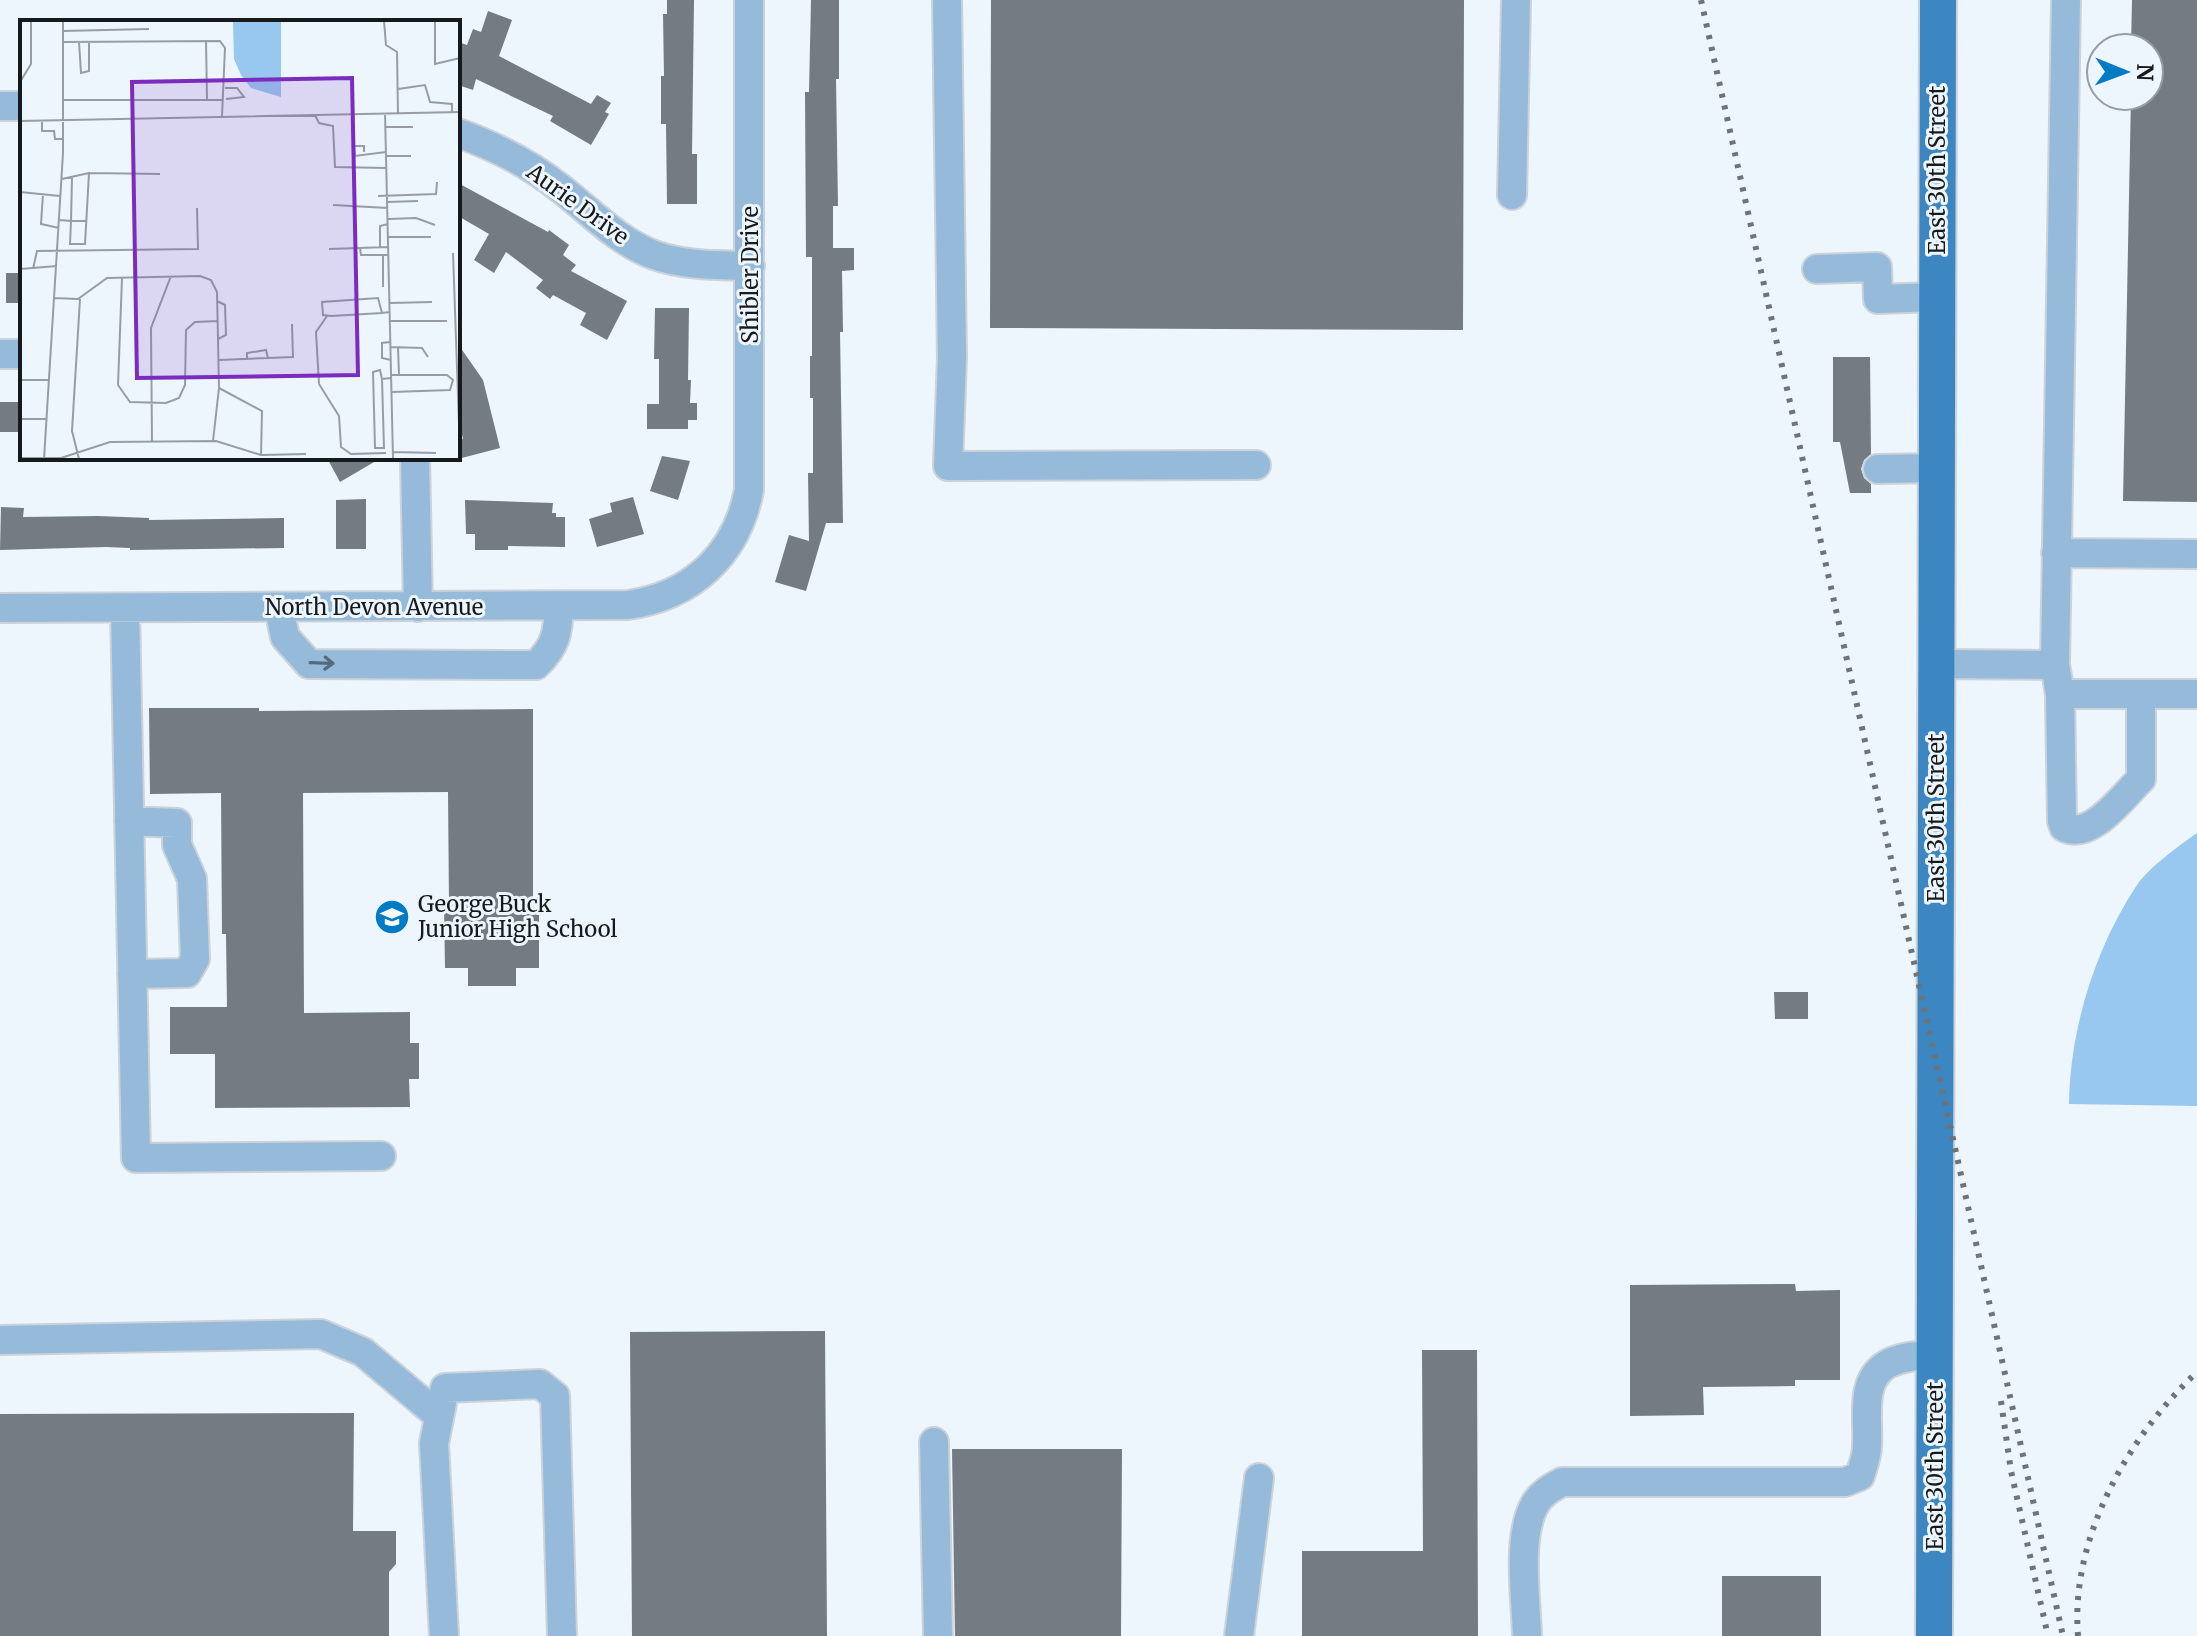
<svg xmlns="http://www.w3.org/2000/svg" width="2197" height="1636" viewBox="0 0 2197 1636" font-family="Merriweather,serif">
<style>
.forest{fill:#98c7f0}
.building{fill:#747b82}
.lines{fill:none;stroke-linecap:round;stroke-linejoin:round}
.minor-casing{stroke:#cbd2d9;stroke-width:32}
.major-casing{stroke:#cbd2d9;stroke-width:40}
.minor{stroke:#95bada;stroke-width:28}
.major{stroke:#3c86c1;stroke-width:36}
.rail{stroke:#6e7378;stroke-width:6;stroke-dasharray:4 8;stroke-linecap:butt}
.oneway{stroke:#566a7c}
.labels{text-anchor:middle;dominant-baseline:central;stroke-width:6;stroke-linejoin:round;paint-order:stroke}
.street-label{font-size:22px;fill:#171a1d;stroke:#edf5fd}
.poi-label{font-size:22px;fill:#171a1d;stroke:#edf5fd;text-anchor:start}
.inset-road{fill:none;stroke:#979da3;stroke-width:2}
.view{fill:#7b2cbf;fill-opacity:0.15;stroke:#7b2cbf;stroke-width:4}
.inset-edge{fill:none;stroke:#171a1d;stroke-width:4}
</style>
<rect width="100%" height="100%" fill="#edf5fd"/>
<path class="forest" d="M2197 833V1106L2069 1104C2070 1029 2095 948 2137 885 2148 868 2180 845 2197 833Z"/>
<path class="building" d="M667 0H694L692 154H697V204H667L666 124H661V76H664L663 14H667Z
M811 0H839V79H836L838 206H833V248H854V270L842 271 843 332H840L843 523H826L806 591 775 582 789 535 809 541 808 473H813V398H810V356H812V257H806L805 92H809Z
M991 0H1464L1463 330 990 328Z
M2132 0H2197V502L2123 501 2131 96H2149V48H2131Z
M488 11 512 20 499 56 591 104 597 95 611 103 605 112 609 114 591 145 550 121 553 116 476 79 473 90 458 85V42L467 45 473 29 481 32Z
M458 183 548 232 549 230 569 245 563 255 576 265 571 271 627 301 607 340 580 325 586 313 553 295 550 299 536 288 543 280 506 252 494 273 474 260 489 234 458 216Z
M6 273H22V303H6Z
M655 308H689L688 380H691L690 403H697V420H688V429H647V404H659V359H654Z
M458 344 483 380 500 448 458 459V440L463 439 458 417Z
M1833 357H1870L1871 454 1864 460 1861 469 1864 478 1871 484V493H1850L1840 442H1833Z
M0 402H22V432H0Z
M662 456 690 461 678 500 650 491Z
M327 458H381L340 482Z
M633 497 644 534 597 547 589 519 612 512 610 503Z
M366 499V549H336V500Z
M465 500 553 503 552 513H556V517H565V547L508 546V550H475V534H466Z
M1 507 24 508 23 517 98 516 149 518V520L284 518V548L130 550V548L106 547 0 550Z
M149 708H259V711L533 709V907H539V968H516V986H468V968H445L444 904H449L448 792 303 793 304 1013 410 1012V1043H419V1079H409L410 1107 215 1108V1054H170V1007H227L226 934H222L221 793 150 794Z
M1774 992H1808V1019H1775Z
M1795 1284 1796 1291 1840 1290V1380H1795V1386L1703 1387 1704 1415 1630 1416V1285Z
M825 1331 827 1636H632L630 1332Z
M1422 1350H1477L1478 1636H1302V1551H1423Z
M354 1413 353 1531H396V1564L389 1572V1636H0V1414Z
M952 1449H1122L1121 1636H955Z
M1722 1576H1821V1636H1722Z"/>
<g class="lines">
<g class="minor-casing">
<path id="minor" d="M947 0 952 357 948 466 1256 465
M0 106H22
M458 133C494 146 530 164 560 188 590 211 617 241 654 255 685 266 718 265 750 266
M1512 195 1516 0
M1817 269 1877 267 1878 299 1937 297
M0 354H22
M415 458 418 607
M1878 469 1936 468
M2056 553 2197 554
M0 608 628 605C692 596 737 554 749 490V0
M125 608 136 1158 381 1156
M279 608 285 637 309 664 536 665C556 646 558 633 559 606
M1936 664 2055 665 2060 694H2197
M2055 665 2066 0
M2060 694 2062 821 2064 827C2091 841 2122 797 2141 779V694
M129 821 177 823V845L192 879 195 959 187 973 132 974
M0 1340 321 1334 363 1352 439 1416
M934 1442 938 1636
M444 1636 434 1443 445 1388 540 1384 555 1396 562 1636
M1239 1636 1259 1478
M1527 1636C1526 1599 1517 1538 1534 1506 1540 1494 1551 1488 1562 1482H1845L1860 1476C1863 1466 1867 1456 1867 1446 1869 1420 1859 1382 1886 1365 1901 1356 1919 1356 1935 1354"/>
</g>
<g class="major-casing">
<path id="major" d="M1934 1636 1938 0"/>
</g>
<use href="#minor" class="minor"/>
<use href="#major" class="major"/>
<path class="rail" d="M1701 0 2063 1636
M2001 1401 2011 1471 2048 1636
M2078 1636C2070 1538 2128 1437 2197 1372"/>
</g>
<defs><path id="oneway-shaft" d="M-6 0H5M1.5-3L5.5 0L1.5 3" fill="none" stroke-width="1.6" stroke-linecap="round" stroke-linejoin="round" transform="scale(2)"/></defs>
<use class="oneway" href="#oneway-shaft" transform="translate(322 663) rotate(2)"/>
<defs>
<g id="school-disc" transform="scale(1.8)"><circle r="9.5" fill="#007bc4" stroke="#edf5fd"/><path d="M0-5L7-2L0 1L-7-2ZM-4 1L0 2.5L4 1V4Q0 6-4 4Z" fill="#fff"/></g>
</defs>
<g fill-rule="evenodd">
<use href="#school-disc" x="392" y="917"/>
</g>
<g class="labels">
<g class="street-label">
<text transform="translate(1937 170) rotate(-90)">East 30th Street</text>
<text transform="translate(578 204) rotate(36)">Aurie Drive</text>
<text transform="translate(750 275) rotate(-90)">Shibler Drive</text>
<text x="374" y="607">North Devon Avenue</text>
<text transform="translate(1936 818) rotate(-90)">East 30th Street</text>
<text transform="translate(1935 1466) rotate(-90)">East 30th Street</text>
</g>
<g class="poi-label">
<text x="418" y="904">George Buck<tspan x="418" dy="25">Junior High School</tspan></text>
</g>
</g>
<g transform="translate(20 20)">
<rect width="440" height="440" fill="#edf5fd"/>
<path d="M213 1H261V77L231 68 221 55 214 39Z" fill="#98c7f0"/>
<path class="inset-road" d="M364 1 366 25 377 32 378 93M415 1V44L440 38M43 11 129 9M186 20 187 79M43 22 200 21 205 28 202 96M59 22 61 53 69 51V22M0 62 11 44V1M205 68H217L224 77 206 79M378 69 405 65 410 82 432 84V92M43 80H202M365 93 373 439M295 95 299 103 313 106 315 147 367 148M0 101 440 92M22 101V111H34L35 119H43M366 107H393M344 132V126H334L335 136 366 132M366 136H391M69 153 140 154M52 157 51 201H66M0 172 40 176M23 174 21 204 39 208M358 176 416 174 417 162M367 182 398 181M313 185 368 188M368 199 396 198 415 205M39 200 51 201 50 224H65L69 153 42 159M368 217H411M360 227V206L368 204M340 228 341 235H368M309 229 368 227M433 233 440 433M363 235V267M0 249 37 246M13 249 17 231 178 229 177 188M102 258 98 365 110 382 146 383 159 378 165 365 166 310 175 302 198 301M34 278 58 279 87 258 180 256 191 260 197 272 199 368 193 421M197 281 205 285 206 315 198 319M370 283 412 282M362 293 311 296 303 295 302 282 358 278 362 293 370 292M307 296 296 312 299 364 319 396 321 427 331 434 366 433M370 301H427M370 322 362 323V338L371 340M371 327 402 328 408 337M378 327 379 355M227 339V333L246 330 248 338M199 340 273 337 272 304M371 355H427L433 360 430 370 372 372M362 359 364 428H355L353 352 360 350 362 359 371 358M0 360H29M199 368 242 391 241 435M0 399H26M132 422 131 308 151 256M373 432 416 433M0 438H41L90 422 196 421 241 435 286 434M24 439 43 133V1M59 439 52 411 60 279"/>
<path class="view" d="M332 58 338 355 117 358 112 62Z"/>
<rect width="440" height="440" class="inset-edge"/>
</g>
<g transform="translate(2125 72) rotate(91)"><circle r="38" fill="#edf5fd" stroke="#979da3" stroke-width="2"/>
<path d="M0-6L14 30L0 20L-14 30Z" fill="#007bc4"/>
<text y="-12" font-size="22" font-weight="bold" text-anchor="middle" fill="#171a1d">N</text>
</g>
</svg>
